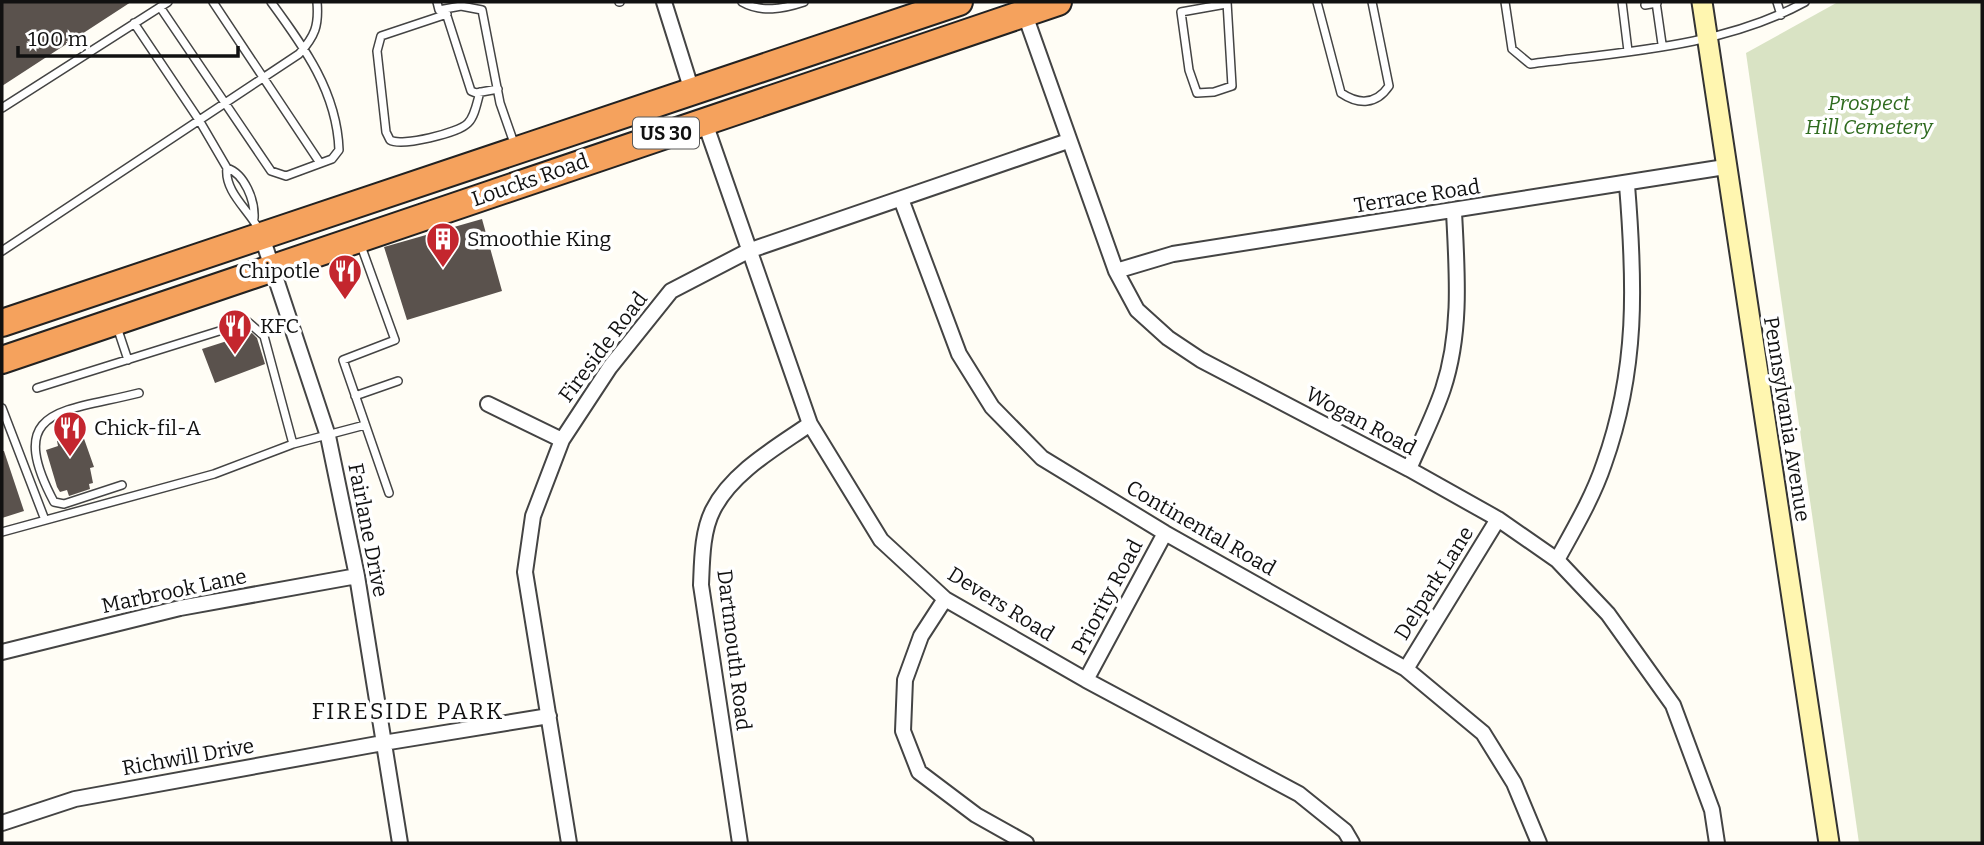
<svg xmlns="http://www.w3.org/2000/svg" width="1984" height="845" viewBox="0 0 1984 845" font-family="Bitter,serif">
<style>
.cemetery{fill:#d9e3c4}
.building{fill:#5a524d}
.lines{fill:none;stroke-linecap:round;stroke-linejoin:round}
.lane-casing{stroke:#444;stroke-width:10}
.street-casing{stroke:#444;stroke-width:18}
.secondary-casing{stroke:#333;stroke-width:23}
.highway-casing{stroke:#222;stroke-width:30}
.lane{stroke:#fff;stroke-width:7}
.street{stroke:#fff;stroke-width:14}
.secondary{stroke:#fff6b0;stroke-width:19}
.highway{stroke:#f5a25d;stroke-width:26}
.labels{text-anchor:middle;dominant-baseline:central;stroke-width:7;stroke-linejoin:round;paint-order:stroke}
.shield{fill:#fff;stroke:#585858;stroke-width:2}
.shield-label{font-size:19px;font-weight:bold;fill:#111}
.park-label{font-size:21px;font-style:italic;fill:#2f6b1f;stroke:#fff}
.street-label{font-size:21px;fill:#111;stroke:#fff}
.poi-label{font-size:21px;fill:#111;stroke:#fff;text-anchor:start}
.neighbourhood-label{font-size:23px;letter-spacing:2px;fill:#111;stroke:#fff}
</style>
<rect width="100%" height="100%" fill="#fffdf5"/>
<path class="cemetery" d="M1838 2H1982V843H1859L1746 53Z"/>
<path class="building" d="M2 2H131L2 86Z
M482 219 502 291 407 320 384 247Z
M252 333 257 338 265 364 215 383 202 349Z
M73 431 74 435 82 433 94 467 90 468 93 483 89 484 90 489 69 496 67 490 60 492 57 487 46 450 58 446 57 441 63 440 61 433Z
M2 451H4L24 511 2 518Z"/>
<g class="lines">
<g class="lane-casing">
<path id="lane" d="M213 2 320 163
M437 2 439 10 461 6 482 10 500 103 515 146
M619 2H620
M742 2C761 13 783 9 804 2
M1317 2 1341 93C1359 105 1376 105 1389 86L1372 2
M1505 2 1512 49 1530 64C1622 52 1723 47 1805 2
M1622 2 1628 51
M1656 2 1662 44
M1777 2 1781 15
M1226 4 1181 12 1189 70 1197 93 1214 92 1232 86 1227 2
M1645 5 1657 3
M160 7 271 171 286 176 332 159 339 150C337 92 304 47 271 2
M446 13 471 91 476 93 498 89
M447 14 381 36 377 51 386 132 390 140C401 147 459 133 468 123 475 116 477 102 480 92
M134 23 199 120 227 168C224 192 250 211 259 230
M2 108 168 2
M227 168C245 174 255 201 254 218
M360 243 395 340 343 360 389 493
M2 251 299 54C315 36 319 26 317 2
M117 327 128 360
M37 388 248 322 264 336 293 444
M355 396 398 381
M2 408 45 520
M122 485 64 504 54 502C3 406 65 412 139 393
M2 532 214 474 293 444 365 425"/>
</g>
<g class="street-casing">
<path id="street" d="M664 2 692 91
M1024 12 1116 271 1137 310 1168 338 1201 360 1409 469 1498 519 1557 560 1608 614 1673 705 1712 810 1717 843
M704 120 810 424 881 540 945 599 1086 680 1299 794 1345 831 1352 843
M901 199 959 354 992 407 1042 458 1165 533 1406 669 1483 733 1514 783 1539 843
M261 234 328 436 357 576 400 843
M1116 271 1173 254 1725 167
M488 404 562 440
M1409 469C1420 443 1434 416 1443 389 1462 332 1457 271 1454 212
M1557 560C1574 529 1593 497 1604 464 1638 369 1635 283 1627 185
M945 599 921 636 905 680 903 731 919 772 976 815 1026 843
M2 652 180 608 357 576
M1406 669 1498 519
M1086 680 1165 533
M2 823 75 799 383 743 549 716
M569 843 525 572 533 516 562 440 610 367 671 291 748 251 1068 141
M740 843 701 585C702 561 702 531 713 510 732 472 777 447 810 424"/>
</g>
<g class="secondary-casing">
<path id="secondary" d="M1702 2 1829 843"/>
</g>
<g class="highway-casing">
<path id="highway" d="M2 323 959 2
M2 360 1058 2"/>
</g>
<use href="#lane" class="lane"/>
<use href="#street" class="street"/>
<use href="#secondary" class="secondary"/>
<use href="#highway" class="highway"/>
</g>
<defs>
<g id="building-pin" transform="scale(1.75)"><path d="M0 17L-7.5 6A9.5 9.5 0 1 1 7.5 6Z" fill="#c4262e" stroke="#fff"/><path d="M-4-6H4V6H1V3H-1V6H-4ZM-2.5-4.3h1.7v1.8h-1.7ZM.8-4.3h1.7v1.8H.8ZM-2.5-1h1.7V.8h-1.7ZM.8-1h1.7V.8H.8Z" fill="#fff"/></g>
<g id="restaurant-pin" transform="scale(1.75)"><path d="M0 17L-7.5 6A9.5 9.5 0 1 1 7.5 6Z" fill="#c4262e" stroke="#fff"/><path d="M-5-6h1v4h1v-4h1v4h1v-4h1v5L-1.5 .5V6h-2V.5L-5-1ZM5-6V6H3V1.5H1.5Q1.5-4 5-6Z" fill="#fff"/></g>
</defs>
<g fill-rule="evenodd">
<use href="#building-pin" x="443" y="239"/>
<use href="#restaurant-pin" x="345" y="271"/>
<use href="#restaurant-pin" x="235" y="326"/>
<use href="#restaurant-pin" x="70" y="428"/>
</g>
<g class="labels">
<rect class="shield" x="633" y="117.5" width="66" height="31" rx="5"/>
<g class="shield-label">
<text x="666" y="133">US 30</text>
</g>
<g class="park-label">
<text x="1869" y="103">Prospect<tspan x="1869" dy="24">Hill Cemetery</tspan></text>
</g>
<g class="street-label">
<text transform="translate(530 180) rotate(-19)">Loucks Road</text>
<text transform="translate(1417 196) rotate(-9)">Terrace Road</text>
<text transform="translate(603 347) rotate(-53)">Fireside Road</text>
<text transform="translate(1787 419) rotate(81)">Pennsylvania Avenue</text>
<text transform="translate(1361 421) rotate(28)">Wogan Road</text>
<text transform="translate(1201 528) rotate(30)">Continental Road</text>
<text transform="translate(368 530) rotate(79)">Fairlane Drive</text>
<text transform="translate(1434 583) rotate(-58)">Delpark Lane</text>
<text transform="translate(174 591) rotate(-12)">Marbrook Lane</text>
<text transform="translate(1107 597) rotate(-62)">Priority Road</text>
<text transform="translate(1001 604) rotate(32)">Devers Road</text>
<text transform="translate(734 650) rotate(83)">Dartmouth Road</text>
<text transform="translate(188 757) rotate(-10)">Richwill Drive</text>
</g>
<g class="poi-label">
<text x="467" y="239">Smoothie King</text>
<text x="320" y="271" text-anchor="end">Chipotle</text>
<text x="260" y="326">KFC</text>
<text x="94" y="428">Chick-fil-A</text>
</g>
<g class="neighbourhood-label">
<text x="408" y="711">FIRESIDE PARK</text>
</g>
</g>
<rect width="1984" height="845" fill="none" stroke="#111111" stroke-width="7"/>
<path d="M18 46v10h220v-10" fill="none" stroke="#111111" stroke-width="3.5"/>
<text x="28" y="46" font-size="21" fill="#111111" stroke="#ffffff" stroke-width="5" paint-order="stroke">100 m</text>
</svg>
